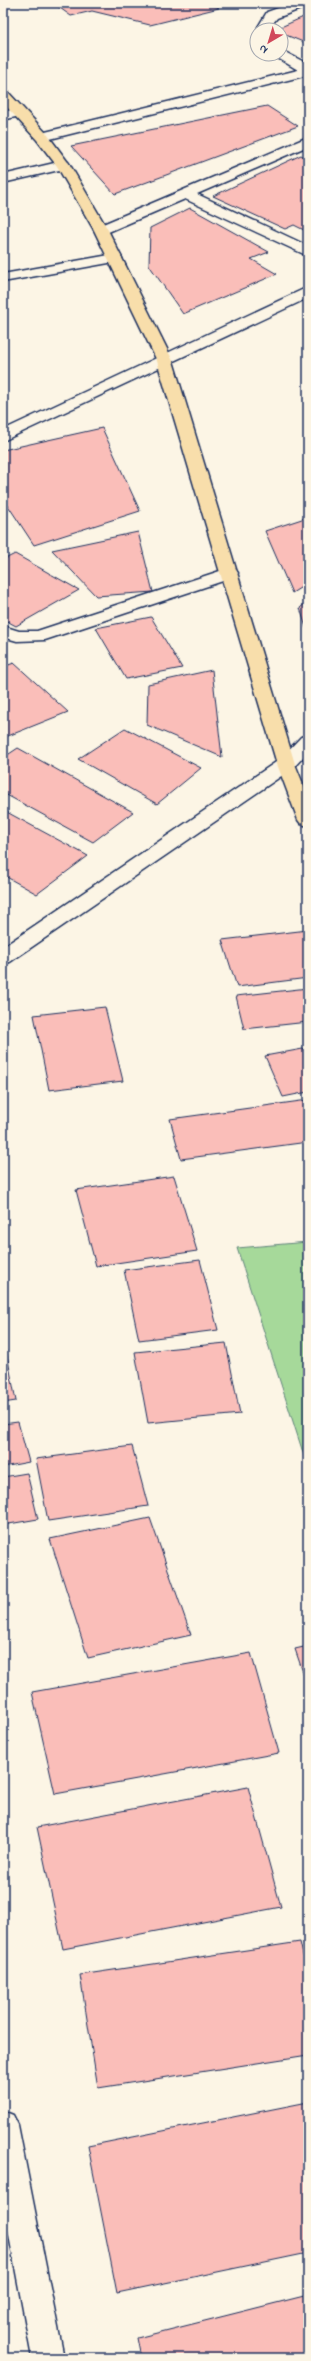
<svg xmlns="http://www.w3.org/2000/svg" width="311" height="2361" viewBox="0 0 311 2361" font-family="'Indie Flower',sans-serif">
<style>
.green{fill:#a6d99a;stroke:#60847c}
.building{fill:#fabeb9;stroke:#1b2f5e}
.lines{fill:none;stroke-linecap:round;stroke-linejoin:round}
.minor-casing{stroke:#1b2f5e;stroke-width:3}
.major-casing{stroke:#1b2f5e;stroke-width:3}
.minor{fill:#fcf5e5;fill-rule:evenodd}
.major{fill:#f8deab;fill-rule:evenodd}
</style>
<rect width="100%" height="100%" fill="#fcf5e5"/>
<filter id="ink" filterUnits="userSpaceOnUse"><feTurbulence type="fractalNoise" baseFrequency=".025" numOctaves="2"/><feDisplacementMap in="SourceGraphic" scale="8" xChannelSelector="R" yChannelSelector="G"/><feConvolveMatrix kernelMatrix="1 2 1 2 8 2 1 2 1" color-interpolation-filters="sRGB"/></filter>
<g filter="url(#ink)">
<path class="green" d="M308 1242V1468L237 1248Z"/>
<path class="building" d="M53 3H211L219 8 150 25 92 11 71 16Z
M308 15V44L281 33V30H274Z
M267 106 298 126 115 194 71 146Z
M301 155 308 159V232L294 225 285 229 213 196Z
M190 208 269 252 251 259 277 274 183 314 149 265 150 228Z
M102 428 140 511 34 545 3 498V450Z
M308 517V583L292 593 265 531Z
M138 532 153 592 96 596 52 550Z
M15 554 79 590 16 626 3 619V560Z
M308 601V634L300 608Z
M151 617 182 668 126 679 96 628Z
M14 663 68 712 3 738V667Z
M212 670 222 757 147 725 148 684Z
M125 728 201 768 157 804 78 759Z
M18 748 133 812 93 842 3 793V758Z
M3 810 88 856 37 894 3 875Z
M308 930V978L237 987 222 940Z
M308 988V1022L244 1029 236 996Z
M105 1007 123 1081 49 1090 34 1015Z
M308 1048V1092L283 1097 265 1056Z
M308 1100V1142L181 1159 170 1119Z
M174 1176 197 1251 96 1266 76 1190Z
M200 1260 218 1330 139 1340 124 1270Z
M226 1343 240 1414 148 1423 135 1352Z
M3 1350H6L16 1401 3 1403Z
M18 1422 29 1462 3 1467V1424Z
M132 1446 148 1506 48 1521 36 1459Z
M27 1473 38 1519 3 1525V1477Z
M150 1518 191 1635 88 1658 50 1539Z
M308 1646V1687L295 1649Z
M251 1653 279 1753 55 1794 32 1692Z
M248 1787 281 1907 63 1949 37 1827Z
M300 1942 308 1977V2055L98 2088 80 1975Z
M308 2102V2253L117 2293 88 2146Z
M308 2295V2358H141L137 2338Z"/>
<g class="lines">
<g class="minor-casing">
<path id="minor" d="M292 3H308V6L277 18 270 27 272 30H258V27L267 12Z
M281 50 308 64V75L42 141 35 137 37 134 298 70 276 57 274 54H281Z
M19 108 26 112 24 115 3 120V112Z
M308 137V146L197 194 308 246V256L185 199 106 233 101 234 94 230 96 227Z
M63 161 68 162 70 165 68 168 3 183V175Z
M115 254 120 255 122 258 120 261 3 282V274Z
M308 287V298L3 441V430Z
M229 568 235 569 238 573 235 577 45 640 17 641 3 637V626L19 631H37Z
M308 735V752L293 768 10 962 3 964V947L279 760 301 737Z
M3 2111 13 2115 18 2125 64 2358H32L3 2203Z"/>
</g>
<g class="major-casing">
<path id="major" d="M3 91 8 92 47 134 70 165 108 230 173 361 295 764 308 796V826L301 824 298 820 277 764 157 361 94 230 57 166 37 140 3 103Z"/>
</g>
<use href="#minor" class="minor"/>
<use href="#major" class="major"/>
</g>
</g>
<rect width="311" height="2361" fill="none" stroke="#fcf5e5" stroke-width="16"/>
<rect x="8" y="8" width="295" height="2345" fill="none" stroke="#1b2f5e" stroke-width="1.5" filter="url(#ink)"/>
<g transform="translate(269 42) rotate(218)"><circle r="19" fill="#fcf5e5" stroke="#a2a6af"/>
<path d="M0-3L7 15L0 10L-7 15Z" fill="#d1495b"/>
<text y="-6" font-size="11" font-weight="bold" text-anchor="middle" fill="#1b2f5e">N</text>
</g>
</svg>
